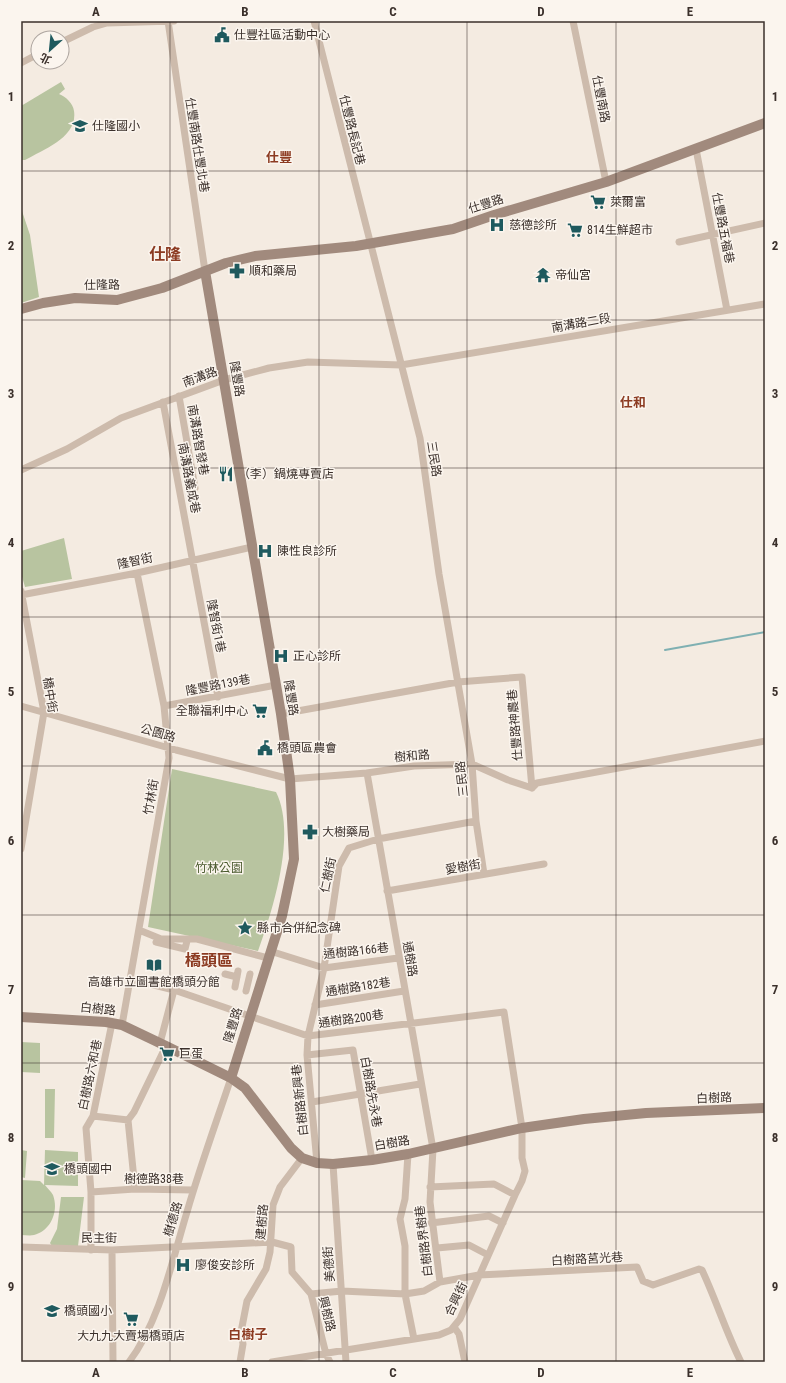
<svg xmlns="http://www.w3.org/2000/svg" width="786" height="1383" viewBox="0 0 786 1383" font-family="'Roboto Condensed','Noto Sans TC',sans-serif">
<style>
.green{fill:#b8c4a0}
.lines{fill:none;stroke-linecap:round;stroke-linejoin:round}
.stream{stroke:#7fb0b2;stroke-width:2}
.street{stroke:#cdbbac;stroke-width:7}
.secondary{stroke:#a18a7d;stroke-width:10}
.grid{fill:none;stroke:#3b302b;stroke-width:1;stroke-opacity:0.55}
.labels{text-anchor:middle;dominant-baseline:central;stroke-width:3;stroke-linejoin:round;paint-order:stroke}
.poi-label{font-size:12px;fill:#3b302b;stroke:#fbf5ee;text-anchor:start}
.street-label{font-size:12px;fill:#3b302b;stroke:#fbf5ee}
.park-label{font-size:12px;fill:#4a5a2e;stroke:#fbf5ee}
.neighbourhood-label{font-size:13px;font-weight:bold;fill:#8c3b22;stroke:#fbf5ee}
.district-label{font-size:16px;font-weight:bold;fill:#8c3b22;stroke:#fbf5ee}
.neatline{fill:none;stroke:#3b302b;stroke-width:1.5}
.grid-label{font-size:13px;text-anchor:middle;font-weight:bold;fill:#3b302b}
</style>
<rect width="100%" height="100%" fill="#f4ebe1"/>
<path class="green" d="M61 82 65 89 59 94C66 97 73 103 74 111 78 137 44 149 25 160H21V106Z
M21 208 30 235 39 297 21 303Z
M64 538 72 579 25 587 21 573V551Z
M172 769 276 792C297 834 273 909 258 951L148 927Z
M21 1042 40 1043V1073L21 1072Z
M45 1089H55L54 1138H45Z
M21 1150 27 1151 25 1178 21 1177Z
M45 1150 78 1152V1186L45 1185C47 1188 51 1191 53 1195 59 1211 51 1231 34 1235 30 1236 25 1235 21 1235V1180L40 1181 44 1185Z
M61 1197H84L78 1246H52L50 1243 57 1229Z"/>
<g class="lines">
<path class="stream" d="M665 650 765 632"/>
<path class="street" d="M168 21 205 271
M314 21 420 438 439 574 472 764 476 821 484 874
M573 21 606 182
M62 42 93 27 107 23 174 21
M21 63 38 54
M696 149 727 310
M679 242 765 223
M179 396 195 488
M163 402 218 697
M21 470 67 449 121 418 224 380 269 368 308 362 401 365 765 304
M21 591 44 712 21 849
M21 595 137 573 252 547
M21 706 176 750 290 779 367 773 414 766 472 764 508 780 532 788
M164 706 276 685
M281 714 458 682 522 677 532 788
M367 773 433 1149 430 1202 440 1282
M532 788 537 783 765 741
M387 891 544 864
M139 930 161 939H197L268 958
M156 942 185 949 187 941
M270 951 324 968 398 958
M225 974 237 977
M130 979 174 990 308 1036 504 1012 522 1128V1158L525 1171 522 1181 515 1195 460 1319 451 1330 439 1335 272 1362
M235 987 238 971
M246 991 250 974
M315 1005 404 991
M122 1025 169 758 164 706 137 573
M160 1043 174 990
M307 1055 353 1050 372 1160
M312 1102 420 1084
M93 1116 128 1120
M408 1154 405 1199 400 1219 405 1246V1294L414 1339
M317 1163 307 1055 308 1036 324 968 339 866 349 848 378 839 476 821
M333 1164 346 1362
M430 1187 494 1184 515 1195
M135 1189 128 1120 134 1112 166 1046
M91 1192 135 1189 193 1190
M431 1223 489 1216 503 1223
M21 1247 112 1250 272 1242 291 1247 292 1272 311 1294 326 1354 330 1362
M437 1248 469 1245 488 1255
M91 1250V1192L86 1128 93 1116 112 1023
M112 1250 113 1362
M311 1294 342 1291 405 1294 424 1291 440 1282 479 1275 637 1267 643 1281 653 1285 699 1269 702 1270C716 1300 726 1332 741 1362
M454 1327 459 1334 465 1362
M129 1362C160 1321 172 1261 187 1212 200 1167 216 1123 231 1078
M240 1362 243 1344 241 1332 247 1301 266 1269 270 1252 273 1205 280 1187 302 1158"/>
<path class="secondary" d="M205 271 281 714 290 779 294 859 282 916 231 1078
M21 309 43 303 75 298 117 300 162 288 226 263 255 256 356 246 453 229 494 215 606 182 765 123
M21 1017 106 1022 122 1025 166 1046 231 1078 245 1088 291 1148 302 1158 317 1163 333 1164 372 1160 408 1154 522 1128 584 1119 646 1113 765 1108"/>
</g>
<path class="grid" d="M170 21V1362M319 21V1362M467 21V1362M616 21V1362M21 171H765M21 320H765M21 468H765M21 617H765M21 766H765M21 915H765M21 1063H765M21 1212H765"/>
<defs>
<g id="civic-bare" transform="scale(1.2)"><path d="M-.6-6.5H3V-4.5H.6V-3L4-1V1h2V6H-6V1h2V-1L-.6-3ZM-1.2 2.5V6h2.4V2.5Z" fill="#1f5a5e" stroke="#fbf5ee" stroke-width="2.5" paint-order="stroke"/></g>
<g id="school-bare" transform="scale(1.2)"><path d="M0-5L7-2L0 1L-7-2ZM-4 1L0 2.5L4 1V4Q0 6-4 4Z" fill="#1f5a5e" stroke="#fbf5ee" stroke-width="2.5" paint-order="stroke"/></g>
<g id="supermarket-bare" transform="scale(1.2)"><path d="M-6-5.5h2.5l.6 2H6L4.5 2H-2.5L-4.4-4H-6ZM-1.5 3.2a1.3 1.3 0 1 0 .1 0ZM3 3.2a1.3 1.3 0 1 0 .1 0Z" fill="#1f5a5e" stroke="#fbf5ee" stroke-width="2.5" paint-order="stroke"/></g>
<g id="hospital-bare" transform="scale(1.2)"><path d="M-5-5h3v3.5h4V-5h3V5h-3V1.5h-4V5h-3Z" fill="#1f5a5e" stroke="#fbf5ee" stroke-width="2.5" paint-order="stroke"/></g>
<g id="pharmacy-bare" transform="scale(1.2)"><path d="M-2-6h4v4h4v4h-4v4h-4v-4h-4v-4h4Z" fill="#1f5a5e" stroke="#fbf5ee" stroke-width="2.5" paint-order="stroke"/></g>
<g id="temple-bare" transform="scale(1.2)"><path d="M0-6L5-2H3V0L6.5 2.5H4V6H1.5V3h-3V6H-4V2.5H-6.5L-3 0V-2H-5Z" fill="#1f5a5e" stroke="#fbf5ee" stroke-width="2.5" paint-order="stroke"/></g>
<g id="restaurant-bare" transform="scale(1.2)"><path d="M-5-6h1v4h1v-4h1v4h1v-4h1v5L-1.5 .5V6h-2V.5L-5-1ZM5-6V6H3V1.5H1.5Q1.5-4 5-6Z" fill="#1f5a5e" stroke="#fbf5ee" stroke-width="2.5" paint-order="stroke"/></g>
<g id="sight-bare" transform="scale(1.2)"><path d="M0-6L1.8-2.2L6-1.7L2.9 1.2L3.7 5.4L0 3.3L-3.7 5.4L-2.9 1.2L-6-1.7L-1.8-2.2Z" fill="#1f5a5e" stroke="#fbf5ee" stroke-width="2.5" paint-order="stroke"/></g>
<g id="library-bare" transform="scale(1.2)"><path d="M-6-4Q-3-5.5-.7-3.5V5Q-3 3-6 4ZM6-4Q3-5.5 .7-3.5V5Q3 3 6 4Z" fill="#1f5a5e" stroke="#fbf5ee" stroke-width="2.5" paint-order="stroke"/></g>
</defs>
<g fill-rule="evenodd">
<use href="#civic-bare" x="222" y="35"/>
<use href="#school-bare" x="80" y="126"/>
<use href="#supermarket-bare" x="598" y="202"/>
<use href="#hospital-bare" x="497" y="225"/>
<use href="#supermarket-bare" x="575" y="230"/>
<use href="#pharmacy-bare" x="237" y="271"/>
<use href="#temple-bare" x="543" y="275"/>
<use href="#restaurant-bare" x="226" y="474"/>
<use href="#hospital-bare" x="265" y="551"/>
<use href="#hospital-bare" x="281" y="656"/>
<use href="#supermarket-bare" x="260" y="711"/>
<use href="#civic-bare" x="265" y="748"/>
<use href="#pharmacy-bare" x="310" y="832"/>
<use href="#sight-bare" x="245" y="928"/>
<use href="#library-bare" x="154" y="965"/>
<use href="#supermarket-bare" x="167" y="1054"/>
<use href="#school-bare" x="52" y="1169"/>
<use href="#hospital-bare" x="183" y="1265"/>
<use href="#school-bare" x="52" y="1311"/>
<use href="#supermarket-bare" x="131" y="1319"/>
</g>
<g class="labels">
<g class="poi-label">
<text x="234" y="35">仕豐社區活動中心</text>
<text x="92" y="126">仕隆國小</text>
<text x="610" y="202">萊爾富</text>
<text x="509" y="225">慈德診所</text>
<text x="587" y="230">814生鮮超市</text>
<text x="249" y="271">順和藥局</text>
<text x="555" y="275">帝仙宮</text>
<text x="238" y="474">（李）鍋燒專賣店</text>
<text x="277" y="551">陳性良診所</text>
<text x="293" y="656">正心診所</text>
<text x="248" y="711" text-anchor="end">全聯福利中心</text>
<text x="277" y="748">橋頭區農會</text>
<text x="322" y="832">大樹藥局</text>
<text x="257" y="928">縣市合併紀念碑</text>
<text x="154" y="982" text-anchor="middle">高雄市立圖書館橋頭分館</text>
<text x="179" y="1054">巨蛋</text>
<text x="64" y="1169">橋頭國中</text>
<text x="195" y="1265">廖俊安診所</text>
<text x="64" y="1311">橋頭國小</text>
<text x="131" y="1336" text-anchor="middle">大九九大賣場橋頭店</text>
</g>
<g class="street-label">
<text transform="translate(601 99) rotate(79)">仕豐南路</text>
<text transform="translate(352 130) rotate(76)">仕豐路長記巷</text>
<text transform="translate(197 145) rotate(81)">仕豐南路仕豐北巷</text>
<text transform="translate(486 204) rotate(-18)">仕豐路</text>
<text transform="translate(723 228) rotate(79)">仕豐路五福巷</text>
<text transform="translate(102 285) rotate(-1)">仕隆路</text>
<text transform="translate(581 323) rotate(-10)">南溝路二段</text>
<text transform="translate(200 377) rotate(-20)">南溝路</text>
<text transform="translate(237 379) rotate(80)">隆豐路</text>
<text transform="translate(198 440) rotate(80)">南溝路智發巷</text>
<text transform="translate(434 459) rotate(81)">三民路</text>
<text transform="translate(189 478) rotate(79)">南溝路義成巷</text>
<text transform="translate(135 561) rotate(-12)">隆智街</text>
<text transform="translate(216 626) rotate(79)">隆智街1巷</text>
<text transform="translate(218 685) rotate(-11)">隆豐路139巷</text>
<text transform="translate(50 695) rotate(81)">橋中街</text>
<text transform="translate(291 698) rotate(81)">隆豐路</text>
<text transform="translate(515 725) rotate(-95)">仕豐路神農巷</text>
<text transform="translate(158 733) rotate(16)">公園路</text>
<text transform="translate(412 756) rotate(-5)">樹和路</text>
<text transform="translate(462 779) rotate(-96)">三民路</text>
<text transform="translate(151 797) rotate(-80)">竹林街</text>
<text transform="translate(463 867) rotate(-10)">愛樹街</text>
<text transform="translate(328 875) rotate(-78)">仁樹街</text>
<text transform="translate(356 951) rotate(-6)">通樹路166巷</text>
<text transform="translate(410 959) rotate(80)">通樹路</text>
<text transform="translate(358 987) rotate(-9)">通樹路182巷</text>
<text transform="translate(98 1009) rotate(6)">白樹路</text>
<text transform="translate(351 1019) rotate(-8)">通樹路200巷</text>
<text transform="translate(233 1025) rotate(-73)">隆豐路</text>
<text transform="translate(90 1075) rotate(-78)">白樹路六和巷</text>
<text transform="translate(371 1092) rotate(80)">白樹路先永巷</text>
<text transform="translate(714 1098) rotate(-2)">白樹路</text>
<text transform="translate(300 1100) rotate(-96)">白樹路新興巷</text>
<text transform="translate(392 1143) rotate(-10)">白樹路</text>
<text x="154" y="1179">樹德路38巷</text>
<text transform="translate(173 1219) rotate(-73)">樹德路</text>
<text transform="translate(262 1222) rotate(-85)">建樹路</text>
<text transform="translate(99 1238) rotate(1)">民主街</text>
<text transform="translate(424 1241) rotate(-97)">白樹路界樹巷</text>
<text transform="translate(587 1259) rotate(-3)">白樹路莒光巷</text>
<text transform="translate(329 1264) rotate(-94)">美德街</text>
<text transform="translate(456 1299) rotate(-64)">合興街</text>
<text transform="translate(327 1314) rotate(76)">興樹路</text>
</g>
<g class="park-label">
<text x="219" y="868">竹林公園</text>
</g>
<g class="neighbourhood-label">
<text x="279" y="157">仕豐</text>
<text x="633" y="402">仕和</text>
<text x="248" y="1334">白樹子</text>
</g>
<g class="district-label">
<text x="165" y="254">仕隆</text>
<text x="209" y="960">橋頭區</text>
</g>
</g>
<rect width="786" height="1383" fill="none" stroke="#fbf5ee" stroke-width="44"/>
<g transform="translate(50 50) rotate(207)"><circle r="19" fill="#fbf5ee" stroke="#aea6a0"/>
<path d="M0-3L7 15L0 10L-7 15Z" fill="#1f5a5e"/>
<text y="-6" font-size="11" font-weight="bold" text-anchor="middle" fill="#3b302b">北</text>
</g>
<rect x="22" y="22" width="742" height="1339" class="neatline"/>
<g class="grid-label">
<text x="96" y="16">A</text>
<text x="245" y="16">B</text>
<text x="393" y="16">C</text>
<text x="541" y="16">D</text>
<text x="690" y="16">E</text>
<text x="11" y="101">1</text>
<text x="775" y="101">1</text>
<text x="11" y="250">2</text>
<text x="775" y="250">2</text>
<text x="11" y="398">3</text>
<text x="775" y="398">3</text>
<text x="11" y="547">4</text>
<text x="775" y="547">4</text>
<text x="11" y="696">5</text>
<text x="775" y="696">5</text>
<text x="11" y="845">6</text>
<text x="775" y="845">6</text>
<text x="11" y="994">7</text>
<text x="775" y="994">7</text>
<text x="11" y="1142">8</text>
<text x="775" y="1142">8</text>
<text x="11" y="1291">9</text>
<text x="775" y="1291">9</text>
<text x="96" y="1377">A</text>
<text x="245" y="1377">B</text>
<text x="393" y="1377">C</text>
<text x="541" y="1377">D</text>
<text x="690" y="1377">E</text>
</g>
</svg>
